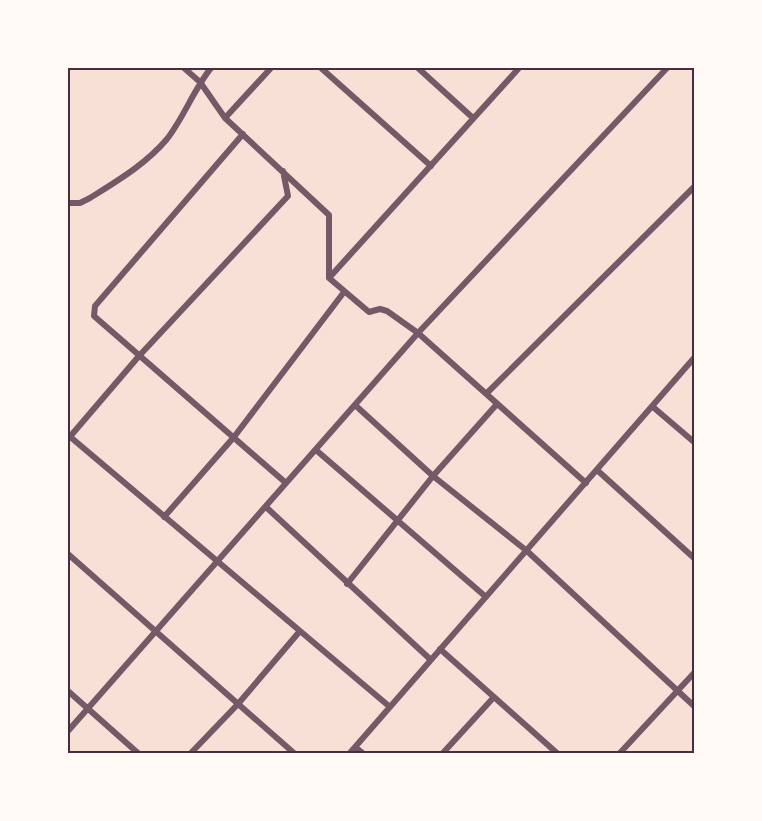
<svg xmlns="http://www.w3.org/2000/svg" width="762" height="821" viewBox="0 0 762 821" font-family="Arial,sans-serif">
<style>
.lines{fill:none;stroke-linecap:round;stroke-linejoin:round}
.minor{stroke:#755966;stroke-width:6}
.neatline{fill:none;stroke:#4a2c40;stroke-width:2}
</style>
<rect width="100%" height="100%" fill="#f7e1d7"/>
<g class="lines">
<path class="minor" d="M184 68 200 82 225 118 329 215V278L369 312 380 309 387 311 418 333 586 483
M321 68 431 166
M418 68 473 118
M225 118 271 68
M243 134 95 306 94 316 286 483
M68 203H80L90 198C117 181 146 164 167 139 184 117 194 89 211 68
M329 278 519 68
M486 394 694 187
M355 405 433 476 527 551 694 706
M653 407 694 442
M68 435 390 707
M68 439 139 356 288 196 283 171
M316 450 486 597
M597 470 694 558
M266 507 431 660
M164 517 234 437 344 292
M68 554 295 754
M347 584 433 476 497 404
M440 649 558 754
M68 691 139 754
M68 731 418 333 667 68
M355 747 364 754
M190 754 238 704 300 631
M349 754 694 358
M442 754 494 697
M619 754 694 673"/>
</g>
<rect width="762" height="821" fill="none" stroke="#fffaf5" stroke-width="138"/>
<rect x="69" y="69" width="624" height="683" class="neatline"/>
</svg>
